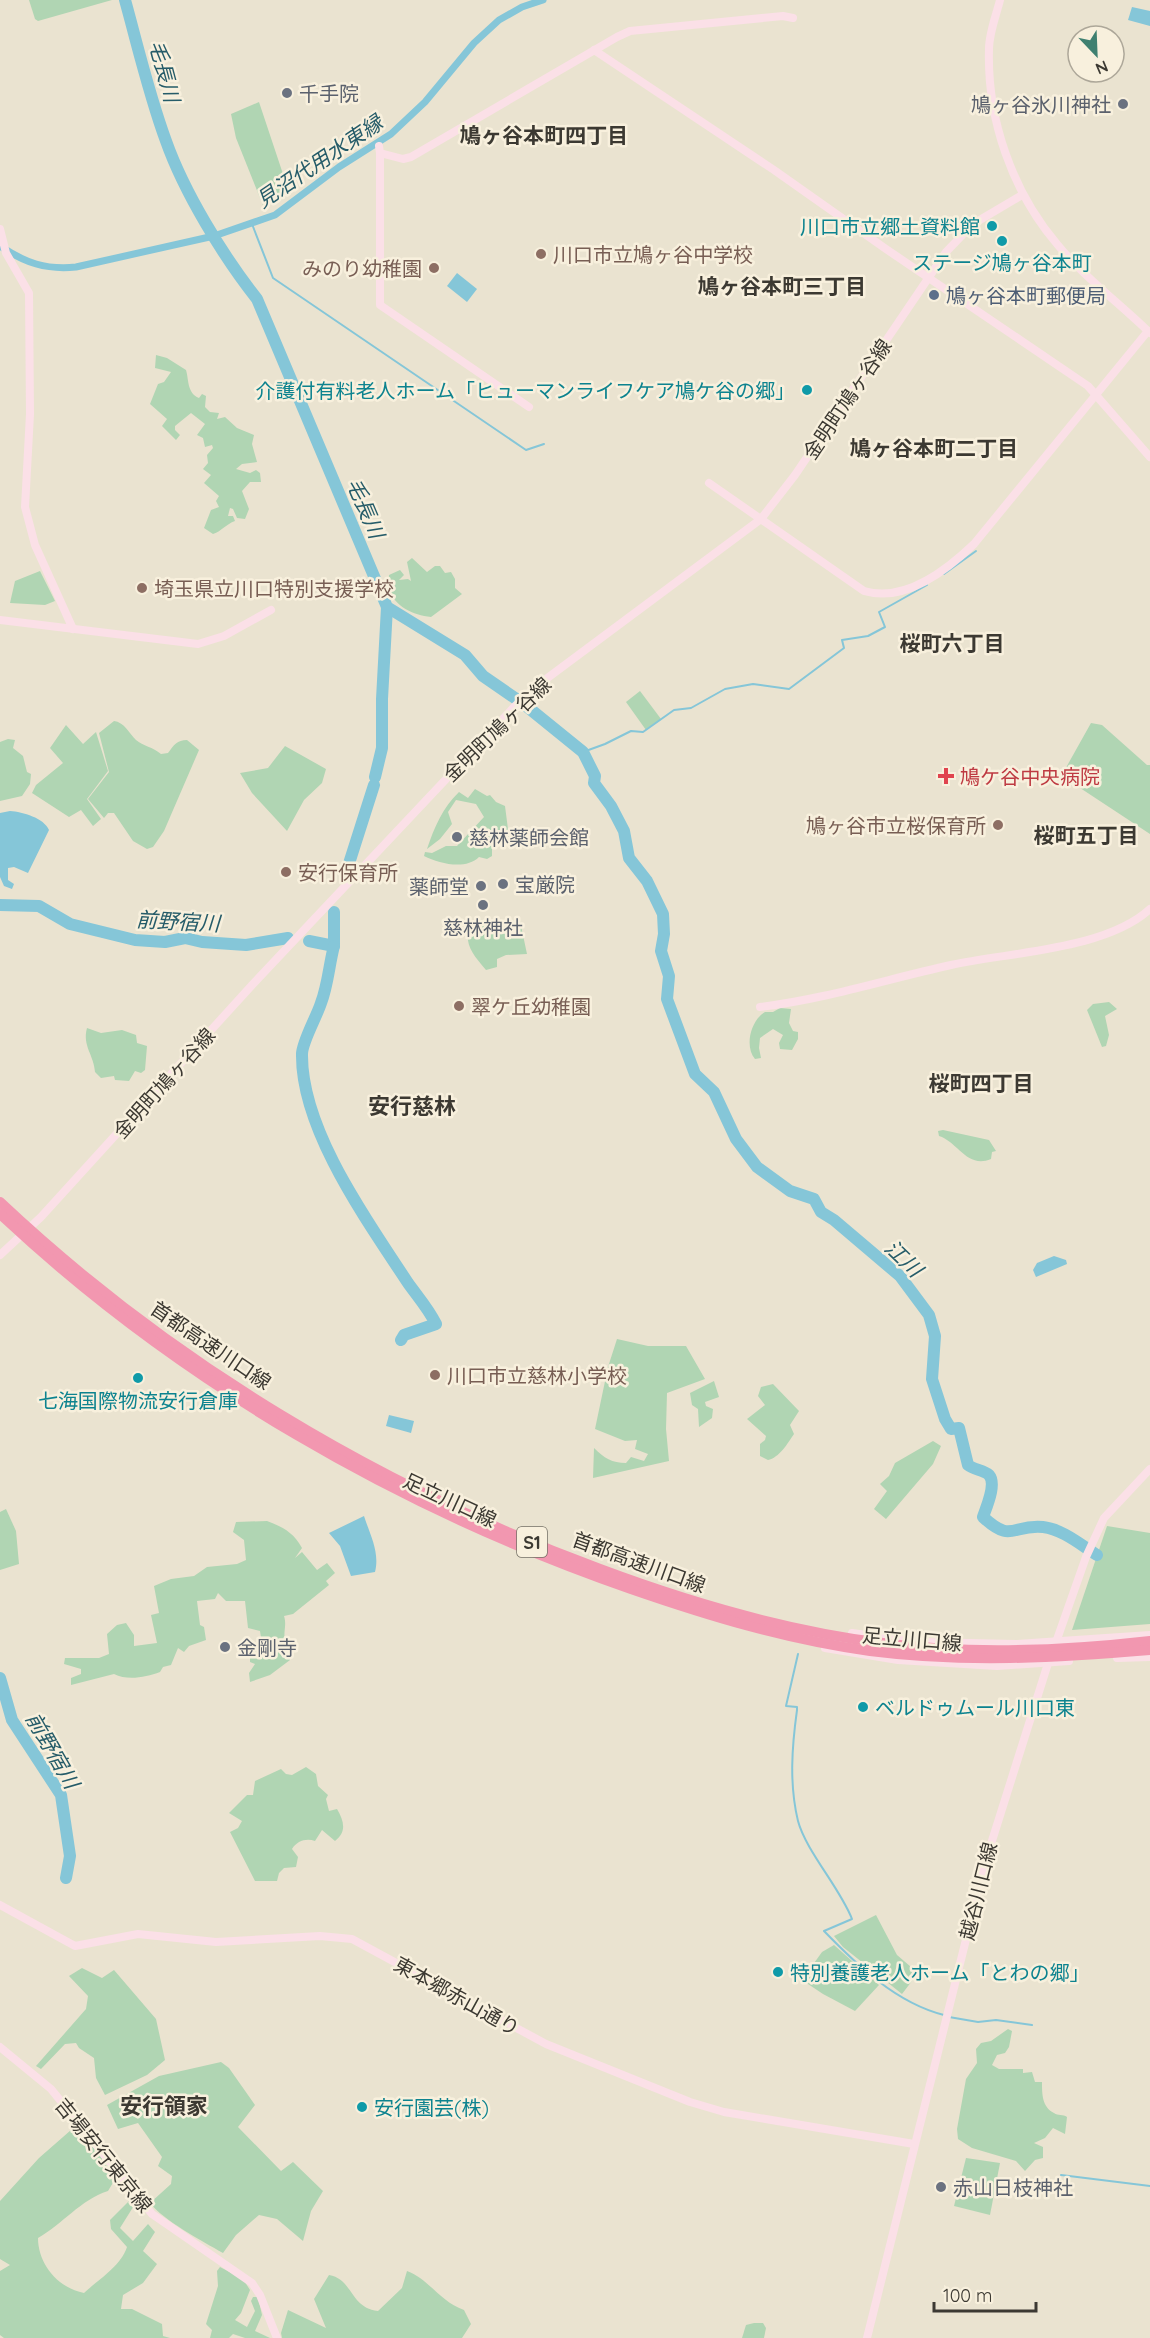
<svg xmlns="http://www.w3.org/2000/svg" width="1150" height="2338" font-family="Quicksand,'Noto Sans JP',sans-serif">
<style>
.green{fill:#b0d5b3}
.water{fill:#85c6d8}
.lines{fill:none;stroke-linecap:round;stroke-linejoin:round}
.stream{stroke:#85c6d8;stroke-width:2}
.canal{stroke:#85c6d8;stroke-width:7}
.river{stroke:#85c6d8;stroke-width:12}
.secondary{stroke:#fbe0e7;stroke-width:8}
.highway{stroke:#f297b0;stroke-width:10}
.worship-dot{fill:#6b7280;stroke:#f8f0dd;stroke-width:2}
.culture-dot{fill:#0f9aa8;stroke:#f8f0dd;stroke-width:2}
.education-dot{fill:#8d6e63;stroke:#f8f0dd;stroke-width:2}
.service-dot{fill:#5c6f8a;stroke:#f8f0dd;stroke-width:2}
.health-dot{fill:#e0444e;stroke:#f8f0dd;stroke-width:2}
.labels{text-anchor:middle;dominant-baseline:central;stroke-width:5;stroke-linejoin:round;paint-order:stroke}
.shield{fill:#f8f0dd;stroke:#747065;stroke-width:1.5}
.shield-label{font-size:18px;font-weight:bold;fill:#3c3932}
.worship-label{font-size:20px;fill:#5b616d;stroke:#f8f0dd;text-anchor:start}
.culture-label{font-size:20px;fill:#0d838f;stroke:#f8f0dd;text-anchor:start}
.education-label{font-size:20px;fill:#785e54;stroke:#f8f0dd;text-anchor:start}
.service-label{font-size:20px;fill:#4e5e75;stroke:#f8f0dd;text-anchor:start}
.street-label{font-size:20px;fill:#3c3932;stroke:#f8f0dd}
.health-label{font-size:20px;fill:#be3a42;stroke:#f8f0dd;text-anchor:start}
.water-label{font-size:21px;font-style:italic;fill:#265c69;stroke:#f8f0dd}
.neighbourhood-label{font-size:21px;font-weight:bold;fill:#3c3932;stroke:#f8f0dd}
.quarter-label{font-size:22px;font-weight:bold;fill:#3c3932;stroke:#f8f0dd}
</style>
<rect width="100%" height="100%" fill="#eae3d0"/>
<g class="green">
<polygon points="29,0 112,0 38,21 35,19"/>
<polygon points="259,102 289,192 264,208 236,138 231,114"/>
<path d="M156,355L167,358L186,370C189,380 187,393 199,398L202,394L206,396L205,407L210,412L219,413L217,419L225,417L237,428L254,435L252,444L257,462L242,464L236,469L250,473L256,470L260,473L261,482H250L242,491L249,509L245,519L237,518L233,509L230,508L228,516H233L235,521C226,524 222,531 213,534L204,528L211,510L219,507L216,501L219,496L204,483L211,475L203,469L208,463L207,455L213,448L212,445L205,447L203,438L197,435L205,424L191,413L175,426V430L180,435L176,440L162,426L167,419L150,404L158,384L164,382L171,372L155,368Z"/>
<path d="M412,558L427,572L435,566H440L445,573L451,572L455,579V588L462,594L431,617C413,615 395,607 389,589C387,584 389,580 389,575L400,570L404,575L399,580L408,579L411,581L407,562Z"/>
<polygon points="40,571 55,601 45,605 10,603 15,581"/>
<polygon points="640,691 661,719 646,730 626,702"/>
<path d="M114,721C124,722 129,733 136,740C143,746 153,747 161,754L168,753C174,745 177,740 187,740L199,750L164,831L153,847L147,849L133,841L114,813H108L104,818L88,799L109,772L99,733Z"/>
<polygon points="1091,723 1102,725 1147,765 1150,765 1150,834 1068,780 1063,773"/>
<polygon points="66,725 83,744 96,732 108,771 87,799 101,819 93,826 81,810 69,817 32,793 36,785 63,763 50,748"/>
<polygon points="8,739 15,740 13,748 23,756 27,772 31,774 30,784 22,796 0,801 0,742"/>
<polygon points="285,746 326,769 322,783 304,800 287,831 252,793 240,773 268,768"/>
<path d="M475,789L487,796L490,795L496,802L505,806L509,837L496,839L492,847V856L487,859L479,857C466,870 440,864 424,856L425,852L432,853L446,846H457L484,817L476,804L456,800L448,812L452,824L440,839L427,849C434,828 443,807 459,792L468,798Z"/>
<path d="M520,921L527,954L506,955L497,959V967L486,970C472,953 464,945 469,922Z"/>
<polygon points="1109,1002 1117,1009 1105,1016 1109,1035 1106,1046 1102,1047 1087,1010 1093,1004"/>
<path d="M780,1008L791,1009L789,1023L793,1031L798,1032V1039L792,1050L780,1049L779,1043L783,1035L773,1029L760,1038L759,1048L761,1058L755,1059C744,1046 751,1020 765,1012H773Z"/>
<path d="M87,1028L101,1033L122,1030L136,1035L137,1043L147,1046L145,1070L141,1073L135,1071L129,1081L115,1080L114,1076L101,1078L95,1072C94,1055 82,1046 87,1028Z"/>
<path d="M943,1130L989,1140L996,1151L992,1152L991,1159C967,1169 958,1142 939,1136L938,1131Z"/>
<path d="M617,1339L648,1346H686L705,1379L667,1393L666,1429L669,1461L593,1478L594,1448C604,1458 612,1463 626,1463L631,1457L644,1461L648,1454L635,1449L637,1440L625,1441L595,1429L608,1367Z"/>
<polygon points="714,1381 719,1397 705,1402 706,1406 713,1409 712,1418 699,1427 698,1409 692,1405 690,1393"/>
<path d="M773,1384L799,1411L790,1425L794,1434C788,1443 779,1458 768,1460L760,1456V1444L765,1440L766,1436L747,1419L765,1405L758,1396L761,1387Z"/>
<polygon points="933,1441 941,1446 933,1464 886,1519 874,1509 887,1491 880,1484 889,1476 895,1463"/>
<polygon points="6,1509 16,1531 19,1564 0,1570 0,1512"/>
<path d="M267,1521C283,1527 293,1532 302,1548L295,1558L302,1552L317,1570L327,1563L335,1573L326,1581L329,1585L293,1614L284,1616C287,1625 283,1632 285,1641C286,1648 289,1652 290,1660L270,1675L250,1682L249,1673L255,1664L250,1662V1654L262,1644L260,1631L248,1628L245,1601H226L218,1593L215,1599L197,1601L200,1625L204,1627L206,1640L189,1646L184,1652L178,1648L171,1665L163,1667L160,1672C146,1677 128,1681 114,1674L71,1685V1678L81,1674V1669L64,1664L65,1658H99L109,1654L107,1634L117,1625L126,1623L134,1635V1646L157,1643L151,1615L159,1613L154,1586L171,1579L194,1576L207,1567L237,1564L246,1560L244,1540L233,1532L236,1522Z"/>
<polygon points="1107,1526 1150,1533 1150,1624 1072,1630"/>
<path d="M306,1767L316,1774L318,1786L328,1795L326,1799L329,1811L337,1809C344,1821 347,1832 335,1841L322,1830L315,1841C306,1838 297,1841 292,1849L298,1857L296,1867L284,1868L279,1873L277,1881H255L230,1832L238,1828L242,1821L229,1813L247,1795H253L255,1781L281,1769L286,1774L292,1775Z"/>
<polygon points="876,1915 897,1955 918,1973 902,1994 843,1947 834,1936"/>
<polygon points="834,1945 879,1985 855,2011 823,1994 802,1980 822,1952"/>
<polygon points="82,1968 102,1978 114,1970 156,2019 165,2060 147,2075 105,2095 96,2078 94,2058 79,2048 76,2043 65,2044 41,2069 36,2066 86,2009 88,1996 69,1976"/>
<path d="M1008,2029L1012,2031L1009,2047L1005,2053L997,2055L992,2065L999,2069H1023V2073L1032,2072L1035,2082H1042C1042,2094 1042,2107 1054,2113C1058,2116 1063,2114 1067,2117L1065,2134L1053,2128L1045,2138L1034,2143L1043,2147V2158L1035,2160L1025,2171L1016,2161L972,2148L958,2139L957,2129L966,2079L977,2063L976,2049L981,2043L991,2041Z"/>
<path d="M221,2062L229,2068L255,2105L238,2127L281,2171L293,2162L323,2191L311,2211L303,2241L277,2219L259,2215L236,2235L223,2253C202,2241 163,2220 150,2203L171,2184L172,2176L158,2166L162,2157L138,2123L118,2129L107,2105L159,2076Z"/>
<path d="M71,2130C91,2140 105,2160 114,2181L108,2191C80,2200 63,2224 38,2238C38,2264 58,2288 84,2293C98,2280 121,2266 127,2247L111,2229L110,2220L131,2199L135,2204L120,2228L133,2241L148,2224L155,2232L143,2251L157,2264L143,2283L123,2295L121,2309H132L162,2324L163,2336L170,2338H4L0,2335V2271L10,2265L0,2259V2201L39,2158Z"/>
<polygon points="966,2158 1000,2163 990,2215 954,2206"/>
<polygon points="220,2267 243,2279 250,2290 241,2313 235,2320 247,2327 255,2311 251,2301 253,2297 258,2297 262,2315 255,2331 270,2338 245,2338 233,2334 229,2338 210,2338 212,2330 206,2324 218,2286 217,2271"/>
<path d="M407,2271C429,2279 439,2301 464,2310L471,2324L462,2338H282L281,2333L288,2310L326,2328L314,2299L329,2275C353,2279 350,2308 378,2311L402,2288Z"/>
<polygon points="754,2323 763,2323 766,2328 764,2338 742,2338 746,2325"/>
</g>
<g class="water">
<polygon points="1132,7 1150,11 1150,26 1128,20"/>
<polygon points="457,273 477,289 467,302 447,286"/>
<path d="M10,811C23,812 44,818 49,830L28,873L14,867L8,868V880L14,884L12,889L4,886L0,877V813Z"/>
<polygon points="1054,1256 1066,1260 1067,1264 1036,1277 1033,1270 1037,1263"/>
<polygon points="389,1415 414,1421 411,1433 386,1426"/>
<path d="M364,1516C370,1535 380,1552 375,1572L351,1576L340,1546L329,1533Z"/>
</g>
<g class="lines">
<g class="stream">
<polyline points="252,224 273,278 526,450 544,444"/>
<polyline points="944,574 976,551"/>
<polyline points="583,752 605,744 631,731 643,732 674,710 691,708 725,689 753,684 789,689 844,648 842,640 868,636 885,627 879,612 927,585"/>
<path d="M798,1654L786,1706L797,1707V1710C792,1746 789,1784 798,1821C806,1851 840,1888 852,1919L824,1931C857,1965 896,2003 944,2015"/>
<polyline points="949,2017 978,2022 996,2020 1032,2025"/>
<polyline points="1061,2175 1150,2186"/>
</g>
<path class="canal" d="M0,246C25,263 46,270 76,267L214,236L275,215L339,167L391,134L425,102L474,43L499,20L522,7L543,0"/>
<g class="river">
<path d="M125,0C138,47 149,95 166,141C184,192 223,256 257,299L387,607L465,655L483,676L525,705L583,752L595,776L594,783L611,806L624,831L629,858L647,881L663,914L664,934L661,951L669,976L667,999L695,1074L714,1092L736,1139L757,1167L790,1191L814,1199L821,1212L834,1220L900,1276L929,1315L935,1336L932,1379L945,1419L951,1429L959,1428L968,1465C974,1470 984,1470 989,1475C997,1484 986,1508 983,1517C1012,1544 1012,1524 1043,1527C1062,1529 1081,1545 1097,1555"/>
<polyline points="375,777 382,748 382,699 387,607"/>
<polyline points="345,876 374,785"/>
<polyline points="0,905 39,906 70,924 135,940 165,942 185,938 202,942 246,945 288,938"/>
<polyline points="309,941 334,946 334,912"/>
<path d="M334,946C329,965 328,985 321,1003C317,1016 302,1042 302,1054C301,1130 368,1222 408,1283C418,1297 428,1308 436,1324L404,1335L401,1340"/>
<polyline points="0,1678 12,1720 61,1795 70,1856 66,1878"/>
</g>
<g class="secondary">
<path d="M1000,0C996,16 989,33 989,49C987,119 1012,191 1057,244C1084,277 1119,303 1150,333"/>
<polyline points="594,50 774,170 886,249 1088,386 1150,457"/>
<polyline points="379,146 380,153 403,159 411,157 617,37 630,31 783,16 793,18"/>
<polyline points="380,153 380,305 529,407"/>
<polyline points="0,229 6,253 29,293 30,414 25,507 35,545 73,629"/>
<path d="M709,483L864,591C904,603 947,570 974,544L1148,331"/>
<polyline points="0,620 198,644 224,636 271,610"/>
<path d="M760,1007C826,999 887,979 951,965C1009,952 1106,950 1150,909"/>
<polyline points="0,1255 41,1217 253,984 514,707 538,685 761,519 795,475 946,252 973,224 1022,195"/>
<polyline points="852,1633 910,1641"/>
<polyline points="923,1642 1017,1644 1150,1635"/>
<polyline points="1055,1645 1086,1557 1104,1518 1150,1469"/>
<polyline points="825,1648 898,1660 997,1666 1069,1661"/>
<polyline points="1117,1658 1150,1657"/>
<polyline points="0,1905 75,1946 138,1934 216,1942 320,1936 352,1939 546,2044 690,2102 724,2112 914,2144"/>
<polyline points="0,2047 51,2089 152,2214 252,2283 260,2295 277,2338"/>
<polyline points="867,2338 985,1863 1050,1657"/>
</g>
<g class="highway">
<path d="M0,1202C171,1363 379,1487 600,1569C691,1603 786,1631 883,1643C971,1655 1062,1651 1150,1641"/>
<path d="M0,1214C179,1382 400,1509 631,1589C709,1616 788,1640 870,1651C963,1663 1057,1658 1150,1650"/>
</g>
</g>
<g class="worship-dot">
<circle cx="287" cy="93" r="6"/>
<circle cx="1123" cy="104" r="6"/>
<circle cx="457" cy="837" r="6"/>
<circle cx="503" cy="884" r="6"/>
<circle cx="481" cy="886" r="6"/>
<circle cx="483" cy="905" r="6"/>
<circle cx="225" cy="1647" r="6"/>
<circle cx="941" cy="2187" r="6"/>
</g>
<g class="culture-dot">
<circle cx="992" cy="226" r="6"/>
<circle cx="1002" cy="241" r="6"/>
<circle cx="807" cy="390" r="6"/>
<circle cx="138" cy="1378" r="6"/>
<circle cx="863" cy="1707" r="6"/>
<circle cx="778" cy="1972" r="6"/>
<circle cx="362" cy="2107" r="6"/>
</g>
<g class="education-dot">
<circle cx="541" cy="254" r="6"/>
<circle cx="434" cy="268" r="6"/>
<circle cx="142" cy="588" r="6"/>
<circle cx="998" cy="825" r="6"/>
<circle cx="286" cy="872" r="6"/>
<circle cx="459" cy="1006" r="6"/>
<circle cx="435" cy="1375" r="6"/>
</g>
<circle class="service-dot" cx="934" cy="295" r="6"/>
<path class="health-dot" d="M943 767h6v6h6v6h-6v6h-6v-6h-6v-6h6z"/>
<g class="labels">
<rect class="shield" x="517" y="1527" width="30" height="30" rx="4.5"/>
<g class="shield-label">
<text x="532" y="1542">S1</text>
</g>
<g class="worship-label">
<text x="299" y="93">千手院</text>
<text x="1111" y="104" text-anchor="end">鳩ヶ谷氷川神社</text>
<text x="469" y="837">慈林薬師会館</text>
<text x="515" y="884">宝厳院</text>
<text x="469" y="886" text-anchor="end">薬師堂</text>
<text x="483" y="927" text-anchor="middle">慈林神社</text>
<text x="237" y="1647">金剛寺</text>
<text x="953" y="2187">赤山日枝神社</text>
</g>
<g class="culture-label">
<text x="980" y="226" text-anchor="end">川口市立郷土資料館</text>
<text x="1002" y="262" text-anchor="middle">ステージ鳩ヶ谷本町</text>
<text x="795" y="390" text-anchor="end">介護付有料老人ホーム「ヒューマンライフケア鳩ケ谷の郷」</text>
<text x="138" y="1400" text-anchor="middle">七海国際物流安行倉庫</text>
<text x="875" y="1707">ベルドゥムール川口東</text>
<text x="790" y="1972">特別養護老人ホーム「とわの郷」</text>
<text x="374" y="2107">安行園芸(株)</text>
</g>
<g class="education-label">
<text x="553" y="254">川口市立鳩ヶ谷中学校</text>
<text x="422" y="268" text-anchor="end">みのり幼稚園</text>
<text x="154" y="588">埼玉県立川口特別支援学校</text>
<text x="986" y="825" text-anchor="end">鳩ヶ谷市立桜保育所</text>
<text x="298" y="872">安行保育所</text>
<text x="471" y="1006">翠ケ丘幼稚園</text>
<text x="447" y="1375">川口市立慈林小学校</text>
</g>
<g class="service-label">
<text x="946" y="295">鳩ヶ谷本町郵便局</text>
</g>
<g class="street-label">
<text transform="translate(847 399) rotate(-56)">金明町鳩ヶ谷線</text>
<text transform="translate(497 729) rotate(-44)">金明町鳩ヶ谷線</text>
<text transform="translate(164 1083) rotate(-48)">金明町鳩ヶ谷線</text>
<text transform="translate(211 1345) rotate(34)">首都高速川口線</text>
<text transform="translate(450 1500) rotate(25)">足立川口線</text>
<text transform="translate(639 1562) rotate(20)">首都高速川口線</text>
<text transform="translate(912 1639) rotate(5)">足立川口線</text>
<text transform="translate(978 1891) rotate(-76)">越谷川口線</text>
<text transform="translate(457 1996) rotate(29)">東本郷赤山通り</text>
<text transform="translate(104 2155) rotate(51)">吉場安行東京線</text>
</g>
<g class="health-label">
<text x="960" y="776">鳩ケ谷中央病院</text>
</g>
<g class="water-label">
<text transform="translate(165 71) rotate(75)">毛長川</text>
<text transform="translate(319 161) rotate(-34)">見沼代用水東縁</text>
<text transform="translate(366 508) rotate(67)">毛長川</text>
<text transform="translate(178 921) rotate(3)">前野宿川</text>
<text transform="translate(904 1258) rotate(44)">江川</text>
<text transform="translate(53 1750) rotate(60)">前野宿川</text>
</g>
<g class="neighbourhood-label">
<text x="544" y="135">鳩ヶ谷本町四丁目</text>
<text x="782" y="286">鳩ヶ谷本町三丁目</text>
<text x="934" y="448">鳩ヶ谷本町二丁目</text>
<text x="952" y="643">桜町六丁目</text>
<text x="1086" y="835">桜町五丁目</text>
<text x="981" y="1083">桜町四丁目</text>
</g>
<g class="quarter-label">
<text x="412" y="1106">安行慈林</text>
<text x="164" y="2106">安行領家</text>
</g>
</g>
<g transform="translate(1096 54) rotate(157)"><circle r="28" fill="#f8f0dd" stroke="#ada799" stroke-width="1.5"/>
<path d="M0-4.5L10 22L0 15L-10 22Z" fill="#3f8070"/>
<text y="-9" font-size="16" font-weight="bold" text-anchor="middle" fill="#3c3932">N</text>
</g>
<path d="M934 2302v9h102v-9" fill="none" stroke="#3c3932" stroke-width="3"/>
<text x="943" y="2302" font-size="18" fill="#3c3932" stroke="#f8f0dd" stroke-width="4.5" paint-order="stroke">100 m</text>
</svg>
